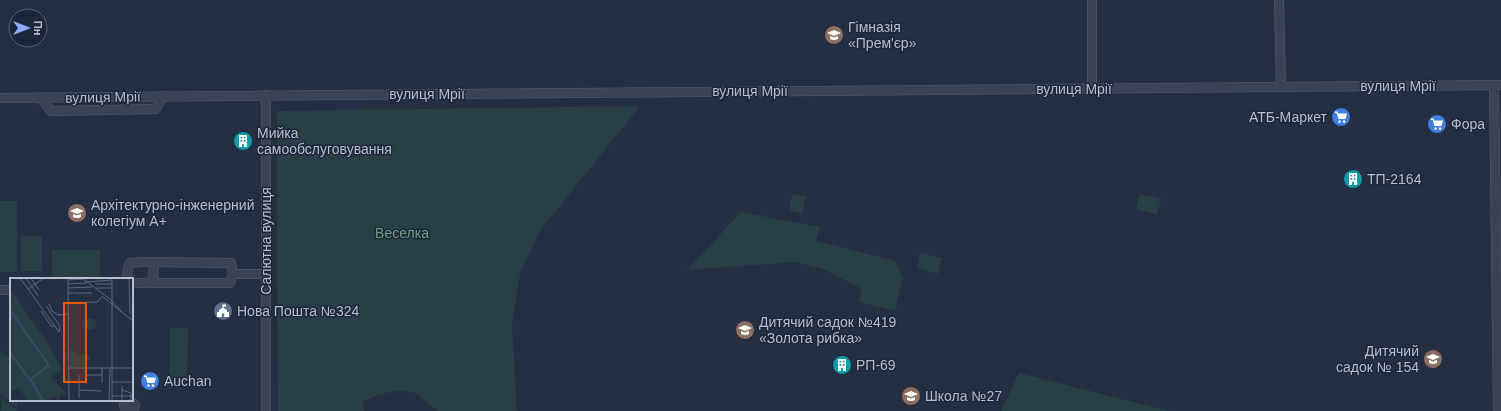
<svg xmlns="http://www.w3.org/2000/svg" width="1501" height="411" font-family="Helvetica,sans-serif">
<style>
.green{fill:#273f45}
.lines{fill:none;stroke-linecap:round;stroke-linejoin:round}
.minor-casing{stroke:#555d6e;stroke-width:10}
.minor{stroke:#3a4254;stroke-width:9}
.labels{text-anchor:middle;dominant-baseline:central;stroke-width:3;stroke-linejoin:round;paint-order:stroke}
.poi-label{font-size:14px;fill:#b7bdcd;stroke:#1e2739;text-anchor:start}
.street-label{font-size:14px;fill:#b7bdcd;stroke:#1e2739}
.park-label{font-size:14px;fill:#6da07d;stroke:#1e2739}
.inset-river{fill:none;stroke:#38496c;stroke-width:2}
.inset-road{fill:none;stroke:#5f687b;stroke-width:1}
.view{fill:#e8590c;fill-opacity:0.15;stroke:#e8590c;stroke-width:2}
.inset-edge{fill:none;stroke:#b7bdcd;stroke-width:2}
</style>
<rect width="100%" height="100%" fill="#252f44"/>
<g class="green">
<polygon points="640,106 540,231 520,272 512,325 517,411 438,411 415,393 399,390 377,395 363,402 364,411 278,411 277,111"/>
<polygon points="792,194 806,197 802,214 789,211"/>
<polygon points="1140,194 1161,199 1157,215 1136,209"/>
<rect x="0" y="201" width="17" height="71"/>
<polygon points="741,212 820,227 816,241 895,261 903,278 895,311 859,302 862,289 823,269 795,262 687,270"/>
<rect x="21" y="236" width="21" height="35"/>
<rect x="52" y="250" width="48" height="29"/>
<polygon points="920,253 942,258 938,274 917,268"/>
<polygon points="170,328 188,328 187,385 169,385"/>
<polygon points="0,351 11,359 11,400 17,400 17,408 0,393"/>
<polygon points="1019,373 1169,411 1001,411"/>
<polygon points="1,397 18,411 1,411"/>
</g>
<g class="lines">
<g class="minor-casing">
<g id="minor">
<polyline points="1279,0 1281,87"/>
<polyline points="1494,85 1498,411"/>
<polyline points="1092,89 1092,0"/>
<polyline points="0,98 1501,85"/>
<polyline points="41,98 51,111 156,109 163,96"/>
<polyline points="148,262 231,263 233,274 230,283 148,283"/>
<polyline points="233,274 266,274"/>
<polyline points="127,279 128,268 130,263 143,262"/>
<polyline points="132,283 143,283"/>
<polyline points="153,283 154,262"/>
<polyline points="0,290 11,290"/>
<polyline points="126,411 124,405 130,401 135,405 134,411"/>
<polyline points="266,411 266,95"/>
</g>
</g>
<use href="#minor" class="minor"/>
</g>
<defs>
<g id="school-disc" transform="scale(1)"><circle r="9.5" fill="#8d6e63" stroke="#1e2739"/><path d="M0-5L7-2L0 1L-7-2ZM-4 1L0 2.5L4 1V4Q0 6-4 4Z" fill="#fff"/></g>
<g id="supermarket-disc" transform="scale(1)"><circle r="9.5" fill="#3f7fe0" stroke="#1e2739"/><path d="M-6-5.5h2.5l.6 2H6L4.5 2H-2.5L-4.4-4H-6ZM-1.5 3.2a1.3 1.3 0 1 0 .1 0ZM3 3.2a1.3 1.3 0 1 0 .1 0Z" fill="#fff"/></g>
<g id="building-disc" transform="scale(1)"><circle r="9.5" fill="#0f9aa8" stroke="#1e2739"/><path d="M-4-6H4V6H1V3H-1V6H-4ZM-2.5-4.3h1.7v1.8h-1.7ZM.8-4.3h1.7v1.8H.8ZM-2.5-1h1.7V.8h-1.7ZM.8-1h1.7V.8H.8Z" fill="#fff"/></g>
<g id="civic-disc" transform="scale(1)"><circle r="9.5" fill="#5c6f8a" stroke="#1e2739"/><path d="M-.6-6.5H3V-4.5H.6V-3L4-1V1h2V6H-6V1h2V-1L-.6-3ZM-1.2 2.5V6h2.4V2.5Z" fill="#fff"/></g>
</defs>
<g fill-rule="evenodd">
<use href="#school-disc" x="834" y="35"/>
<use href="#supermarket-disc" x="1341" y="117"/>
<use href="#supermarket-disc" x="1437" y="124"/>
<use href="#building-disc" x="243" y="141"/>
<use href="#building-disc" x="1353" y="179"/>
<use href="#school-disc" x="77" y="213"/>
<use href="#civic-disc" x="223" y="311"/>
<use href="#school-disc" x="745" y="330"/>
<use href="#school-disc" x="1433" y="359"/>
<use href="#building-disc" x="842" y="365"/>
<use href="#supermarket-disc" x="150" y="381"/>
<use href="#school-disc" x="911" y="396"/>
</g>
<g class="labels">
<g class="poi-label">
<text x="848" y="27">Гімназія<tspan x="848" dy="16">«Прем'єр»</tspan></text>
<text x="1327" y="117" text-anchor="end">АТБ-Маркет</text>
<text x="1451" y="124">Фора</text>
<text x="257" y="133">Мийка<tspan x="257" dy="16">самообслуговування</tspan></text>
<text x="1367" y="179">ТП-2164</text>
<text x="91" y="205">Архітектурно-інженерний<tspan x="91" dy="16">колегіум А+</tspan></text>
<text x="237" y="311">Нова Пошта №324</text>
<text x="759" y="322">Дитячий садок №419<tspan x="759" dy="16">«Золота рибка»</tspan></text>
<text x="1419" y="351" text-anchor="end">Дитячий<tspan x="1419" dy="16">садок № 154</tspan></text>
<text x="856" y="365">РП-69</text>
<text x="164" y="381">Auchan</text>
<text x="925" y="396">Школа №27</text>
</g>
<g class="street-label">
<text x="1398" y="86">вулиця Мрії</text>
<text x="1074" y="89">вулиця Мрії</text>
<text x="750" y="91">вулиця Мрії</text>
<text x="427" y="94">вулиця Мрії</text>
<text transform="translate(103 97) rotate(-1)">вулиця Мрії</text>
<text transform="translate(266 241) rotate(-90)">Салютна вулиця</text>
</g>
<g class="park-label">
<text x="402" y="233">Веселка</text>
</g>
</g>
<g transform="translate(10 278)">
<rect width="123" height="123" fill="#252f44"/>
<path d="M0,11L39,67L52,92L41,99L57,116L49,118L50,122H47L46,117L36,123H18L9,110L0,114ZM74 46a6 6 0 1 1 12 0a6 6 0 1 1-12 0ZM60,70L68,77H80V82H75L77,89H60Z" fill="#273f45"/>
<path class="inset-river" d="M0,32L40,89M0,75L20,102L39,87M21,102L33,123"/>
<path class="inset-road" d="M10,0L49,54L50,48L36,28M16,0L28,18M21,0L29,12M58,0L59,123M72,0L100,21L113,35M102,0V123M119,0L120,36M58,2L73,1M76,4L102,2M58,6L77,5M85,6H102M58,10L82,9M87,10H102M18,11L34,0M58,15H82M93,19L123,43M59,25L87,24L93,18M39,26L42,33L48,37L59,36M31,33L42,49L44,48M59,90H123M76,97H92M102,104H123M92,105V90M112,108V123M69,112L91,113M112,112L121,115V121L118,123M102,118H123M69,120V97M99,123L100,91"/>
<path class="view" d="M54,25H76V104H54Z"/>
<rect width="123" height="123" class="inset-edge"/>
</g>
<g transform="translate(28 28) rotate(90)"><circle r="19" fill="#1e2739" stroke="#5b6374"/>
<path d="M0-3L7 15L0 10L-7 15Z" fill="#8bacff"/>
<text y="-6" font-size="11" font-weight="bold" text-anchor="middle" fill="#b7bdcd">Пн</text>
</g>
</svg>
